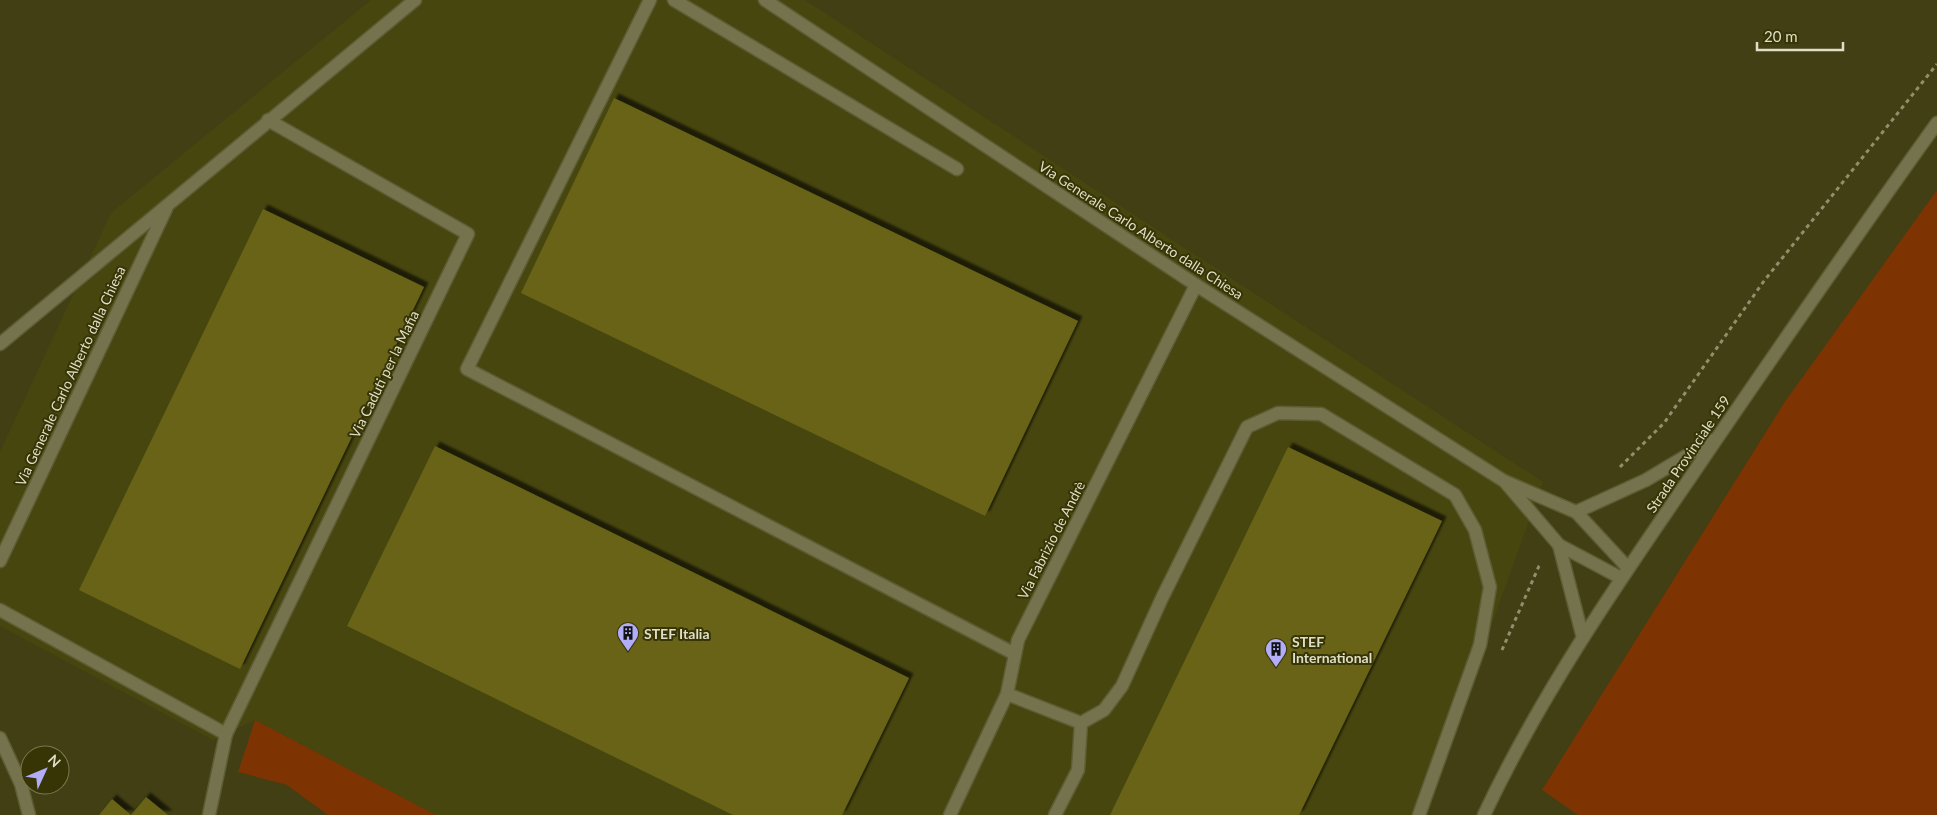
<svg xmlns="http://www.w3.org/2000/svg" width="1937" height="815" font-family="Lato,sans-serif">
<style>
.built{fill:#48460f}
.green{fill:#7d3302}
.building{fill:#676315;filter:url(#shadow)}
.lines{fill:none;stroke-linecap:round;stroke-linejoin:round}
.minor-casing{stroke:#5d5c33;stroke-width:15}
.path{stroke:#91906e;stroke-width:3;stroke-dasharray:4 4;stroke-linecap:butt}
.minor{stroke:#74734e;stroke-width:12}
.labels{text-anchor:middle;dominant-baseline:central;stroke-width:4;stroke-linejoin:round;paint-order:stroke}
.street-label{font-size:14px;fill:#dfdfc7;stroke:#373406}
.poi-label{font-size:14px;font-weight:bold;fill:#dfdfc7;stroke:#373406;text-anchor:start}
</style>
<defs>
<filter id="shadow"><feDropShadow dx="4.5" dy="-4.5" stdDeviation="1" flood-color="#0009"/></filter>
</defs>
<rect width="100%" height="100%" fill="#413f13"/>
<polygon class="built" points="371,0 805,0 1543,482 1423,815 436,815 255,720 213,740 0,626 0,452 111,213"/>
<g class="green">
<polygon points="1937,190 1937,815 1578,815 1542,790 1784,403"/>
<polygon points="255,720 436,815 328,815 287,785 238,772"/>
</g>
<g class="building">
<polygon points="614,98 1078,321 985,516 521,293"/>
<polygon points="263,209 424,287 240,669 79,590"/>
<polygon points="435,446 909,678 842,815 733,815 347,626"/>
<polygon points="1288,447 1442,521 1299,815 1110,815"/>
<polygon points="146,797 168,815 99,815 112,799 131,815"/>
</g>
<g class="lines">
<g class="minor-casing">
<g id="minor">
<polyline points="650,0 467,369 1015,654"/>
<polyline points="674,0 957,169"/>
<polyline points="765,0 1196,285 1504,481 1576,512 1628,568"/>
<polyline points="0,344 415,0"/>
<polyline points="1506,483 1559,545 1621,578"/>
<polyline points="1576,512 1646,480 1713,440"/>
<polyline points="1559,545 1583,638"/>
<polyline points="0,561 166,209"/>
<polyline points="0,610 226,734"/>
<polyline points="1007,694 1081,723 1104,710 1122,686 1162,598 1247,427 1278,413 1321,414 1455,495 1475,530 1490,587 1480,645 1419,815"/>
<polyline points="0,738 21,784 29,815"/>
<polyline points="209,815 226,734 468,234 268,120"/>
<polyline points="950,815 1007,694 1018,640 1196,285"/>
<polyline points="1055,815 1078,770 1081,723"/>
<path d="M1484,815C1540,696 1615,587 1690,478C1771,359 1853,240 1937,123"/>
</g>
</g>
<g class="path">
<polyline points="1620,467 1664,423 1764,281 1937,64"/>
<polyline points="1502,650 1539,566 1542,563"/>
</g>
<use href="#minor" class="minor"/>
</g>
<defs>
<g id="building-pin" transform="scale(1.125)"><path d="M0 17L-7.5 6A9.5 9.5 0 1 1 7.5 6Z" fill="#b2adf9" stroke="#373406"/><path d="M-4-6H4V6H1V3H-1V6H-4ZM-2.5-4.3h1.7v1.8h-1.7ZM.8-4.3h1.7v1.8H.8ZM-2.5-1h1.7V.8h-1.7ZM.8-1h1.7V.8H.8Z" fill="#111"/></g>
</defs>
<g fill-rule="evenodd">
<use href="#building-pin" x="628" y="633"/>
<use href="#building-pin" x="1276" y="649"/>
</g>
<g class="labels">
<g class="street-label">
<text transform="translate(1141 230) rotate(33)">Via Generale Carlo Alberto dalla Chiesa</text>
<text transform="translate(384 374) rotate(-64)">Via Caduti per la Mafia</text>
<text transform="translate(70 376) rotate(-65)">Via Generale Carlo Alberto dalla Chiesa</text>
<text transform="translate(1688 454) rotate(-56)">Strada Provinciale 159</text>
<text transform="translate(1051 540) rotate(-63)">Via Fabrizio de Andrè</text>
</g>
<g class="poi-label">
<text x="644" y="633">STEF Italia</text>
<text x="1292" y="641">STEF<tspan x="1292" dy="16">International</tspan></text>
</g>
</g>
<g transform="translate(45 770) rotate(46)"><circle r="24" fill="#373406" stroke="#7a7853"/>
<path d="M0-4L9 19L0 12L-9 19Z" fill="#b2adf9"/>
<text y="-8" font-size="14" font-weight="bold" text-anchor="middle" fill="#dfdfc7">N</text>
</g>
<path d="M1757 42v8h86v-8" fill="none" stroke="#dfdfc7" stroke-width="2.5"/>
<text x="1764" y="42" font-size="15" fill="#dfdfc7" stroke="#373406" stroke-width="4" paint-order="stroke">20 m</text>
</svg>
